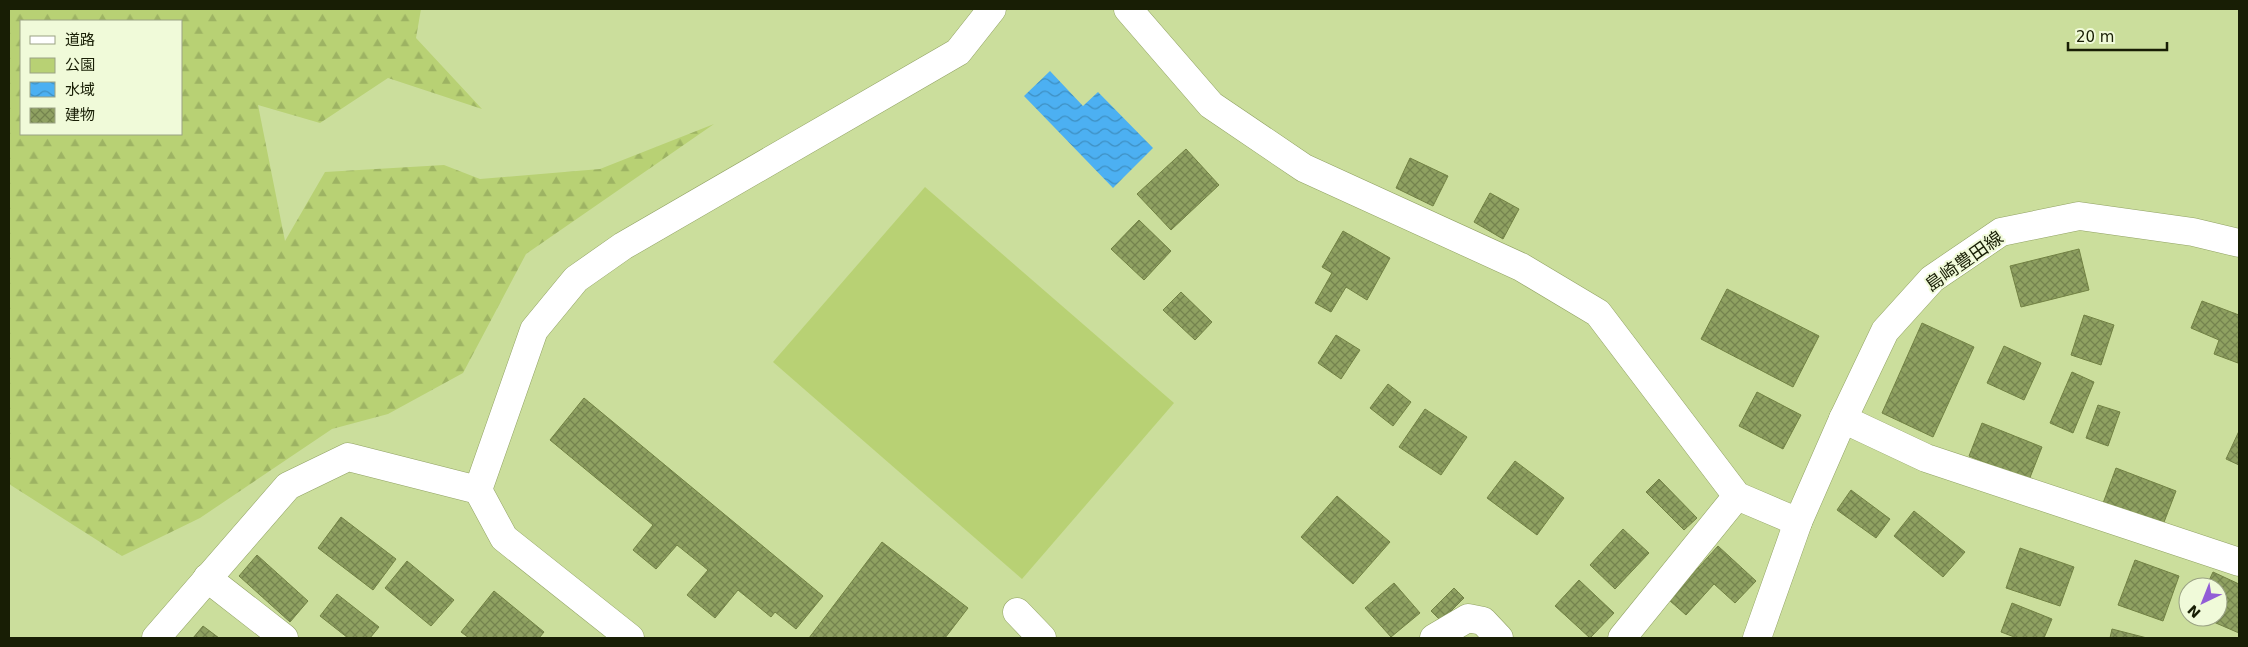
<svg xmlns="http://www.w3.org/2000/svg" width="2248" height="647" font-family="'DejaVu Sans','Noto Sans JP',sans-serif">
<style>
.forest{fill:url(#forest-firs);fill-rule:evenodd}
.green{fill:#b8d174}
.water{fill:url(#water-waves)}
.building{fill:url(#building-cross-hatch);stroke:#728244}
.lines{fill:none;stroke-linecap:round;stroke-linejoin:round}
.street-casing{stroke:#91a263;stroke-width:29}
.secondary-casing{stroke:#91a263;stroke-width:29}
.street{stroke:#fff;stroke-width:28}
.secondary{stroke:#fff;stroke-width:28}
.labels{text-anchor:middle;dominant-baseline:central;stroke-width:4;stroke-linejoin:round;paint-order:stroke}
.street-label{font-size:18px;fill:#181e05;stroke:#f0fad9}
</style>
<defs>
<pattern id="forest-firs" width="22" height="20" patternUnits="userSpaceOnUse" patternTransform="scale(1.25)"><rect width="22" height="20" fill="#b8d174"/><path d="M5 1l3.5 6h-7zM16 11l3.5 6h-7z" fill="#9db363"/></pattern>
<pattern id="water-waves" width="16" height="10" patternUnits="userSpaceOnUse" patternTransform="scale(1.25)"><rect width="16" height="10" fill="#4cb0f2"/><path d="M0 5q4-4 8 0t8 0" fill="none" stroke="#3e8fc2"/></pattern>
<pattern id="building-cross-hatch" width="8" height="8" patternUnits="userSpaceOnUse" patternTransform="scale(1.25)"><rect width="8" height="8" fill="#8fa161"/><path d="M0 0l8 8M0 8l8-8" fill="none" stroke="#74834e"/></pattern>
</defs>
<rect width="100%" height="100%" fill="#cbde9c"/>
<path class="forest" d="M9,9H421L416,38L482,109L388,78L320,123L258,105L285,241L325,172L444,165L480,179L600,169L714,124L526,254L463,373L388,414L332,429L200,518L122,556L9,484ZM21,21H181V134H21Z"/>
<polygon class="green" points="925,187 1174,403 1022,579 773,362"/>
<polygon class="water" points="1050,71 1083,106 1098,92 1153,148 1113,188 1024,96"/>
<g class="building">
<polygon points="1186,149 1219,185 1171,230 1137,194"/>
<polygon points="1410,158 1448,176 1433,206 1396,188"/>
<polygon points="1490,193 1519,209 1503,239 1474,222"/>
<polygon points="1139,220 1171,251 1144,280 1111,249"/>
<polygon points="1343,231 1390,258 1367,300 1346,287 1331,312 1315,303 1332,273 1322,267"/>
<polygon points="2079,249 2089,290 2021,307 2010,266"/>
<polygon points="1727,289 1819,336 1793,387 1701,339"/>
<polygon points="1181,292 1212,322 1195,340 1163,310"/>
<polygon points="2202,301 2239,315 2238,363 2214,354 2219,340 2191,328"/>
<polygon points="2084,315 2114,325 2101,365 2071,355"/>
<polygon points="1922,323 1974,347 1933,437 1882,413"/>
<polygon points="1336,335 1360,350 1341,379 1318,363"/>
<polygon points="2004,346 2041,363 2024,400 1987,383"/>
<polygon points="2072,372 2094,382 2073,433 2050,423"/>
<polygon points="1388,384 1411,402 1393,426 1370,408"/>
<polygon points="1757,392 1801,415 1783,449 1739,426"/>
<polygon points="584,398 823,596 796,629 775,612 771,617 738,590 715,618 687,595 708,570 677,545 656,569 633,550 653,525 550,440"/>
<polygon points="2098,405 2120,412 2108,446 2086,438"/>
<polygon points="1425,409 1467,437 1441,475 1399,447"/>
<polygon points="1982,423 2042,447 2029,480 1969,456"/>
<polygon points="2239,431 2239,465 2226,459"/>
<polygon points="1515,461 1564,498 1537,535 1487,498"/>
<polygon points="2116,468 2176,491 2161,530 2102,506"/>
<polygon points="1659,479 1697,518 1684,530 1646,492"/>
<polygon points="1851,490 1890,519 1876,538 1837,510"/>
<polygon points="1337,496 1390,542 1353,584 1301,537"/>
<polygon points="1914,511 1965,552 1943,577 1894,536"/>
<polygon points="341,517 396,559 373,590 318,548"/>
<polygon points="1623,529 1649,553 1615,589 1590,565"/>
<polygon points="882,542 968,608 945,638 809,638"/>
<polygon points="1718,546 1756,581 1735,603 1714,584 1686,615 1669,600"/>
<polygon points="2020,548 2074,567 2060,606 2006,588"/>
<polygon points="257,555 308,601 290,622 239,576"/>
<polygon points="2135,560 2179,576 2163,621 2118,605"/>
<polygon points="407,561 454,600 431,626 385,588"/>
<polygon points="2213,572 2239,584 2239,633 2202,617 2218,617 2218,587 2206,587"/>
<polygon points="1579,580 1614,613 1590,638 1555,606"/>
<polygon points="1394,583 1420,613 1391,637 1365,608"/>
<polygon points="1454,588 1464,598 1441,621 1431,611"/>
<polygon points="494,591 544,632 539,638 469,638 461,632"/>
<polygon points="337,594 379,627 370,638 348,638 320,616"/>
<polygon points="2012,603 2052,619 2044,638 2017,638 2001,632"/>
<polygon points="203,626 219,638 193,638"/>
<polygon points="2112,629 2147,638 2110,638"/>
</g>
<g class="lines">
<g class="street-casing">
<g id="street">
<polyline points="1128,9 1211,105 1304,168 1521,267 1598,313 1737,496 1798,522"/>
<polyline points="1843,419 1926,458 2239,562"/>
<polyline points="478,490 534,330 576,279 623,246 958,52 992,9"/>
<polyline points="207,578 284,638"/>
<polyline points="1017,612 1042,638"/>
<polyline points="156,638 288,486 348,457 478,490 504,538 630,638"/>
<polyline points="1434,638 1468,618 1483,621 1499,638"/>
<polyline points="1622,638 1737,496"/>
</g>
</g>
<g class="secondary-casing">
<polyline id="secondary" points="1757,638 1798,522 1843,419 1885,331 1932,279 2001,232 2079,216 2193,232 2239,243"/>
</g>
<use href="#street" class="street"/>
<use href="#secondary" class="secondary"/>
</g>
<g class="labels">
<g class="street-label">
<text transform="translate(1964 261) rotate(-35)">島崎豊田線</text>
</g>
</g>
<rect width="2248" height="647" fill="none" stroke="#181e05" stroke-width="20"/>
<rect x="20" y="20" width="162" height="115" fill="#f0fad9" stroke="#9aa284"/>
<rect x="30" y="36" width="25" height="8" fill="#ffffff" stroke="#9aa284"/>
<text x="65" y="45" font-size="15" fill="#181e05">道路</text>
<rect x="30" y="58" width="25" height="15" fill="#b8d174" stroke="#9aa284"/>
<text x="65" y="70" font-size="15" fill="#181e05">公園</text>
<rect x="30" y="82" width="25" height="15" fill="url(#water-waves)" stroke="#9aa284"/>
<text x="65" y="95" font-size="15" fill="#181e05">水域</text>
<rect x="30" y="108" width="25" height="15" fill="url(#building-cross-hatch)" stroke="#9aa284"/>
<text x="65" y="120" font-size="15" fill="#181e05">建物</text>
<g transform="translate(2203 602) rotate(223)"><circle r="24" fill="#f0fad9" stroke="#9aa284"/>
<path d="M0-4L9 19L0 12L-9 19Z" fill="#925dd6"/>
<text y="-8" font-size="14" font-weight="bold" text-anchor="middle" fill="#181e05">N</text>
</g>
<path d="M2068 42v8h99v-8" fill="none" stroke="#181e05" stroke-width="2.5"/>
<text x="2076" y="42" font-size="15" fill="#181e05" stroke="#f0fad9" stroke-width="4" paint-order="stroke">20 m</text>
</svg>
